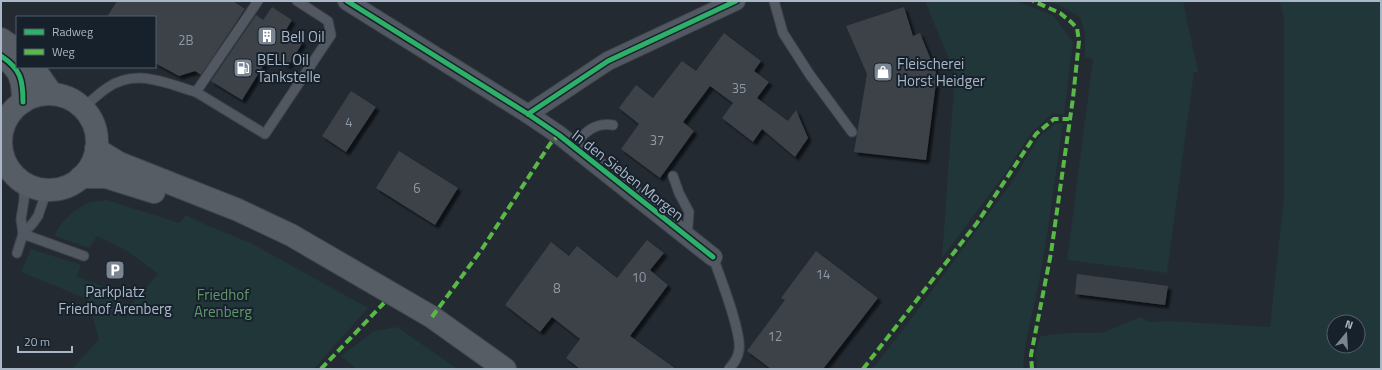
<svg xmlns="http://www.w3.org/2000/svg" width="1382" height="370" font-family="'Titillium Web',sans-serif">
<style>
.green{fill:#203638;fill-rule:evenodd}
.building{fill:#3c424a;filter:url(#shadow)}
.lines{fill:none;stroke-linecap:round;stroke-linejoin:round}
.lane-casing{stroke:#3f444a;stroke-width:11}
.street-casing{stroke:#3f444a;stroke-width:20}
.secondary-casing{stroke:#3f444a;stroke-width:24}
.lane{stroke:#525861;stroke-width:9}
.street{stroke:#525861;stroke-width:18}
.secondary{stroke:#565d65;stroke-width:22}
.quiet{stroke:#58b947;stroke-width:4;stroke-dasharray:8 4;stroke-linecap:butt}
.cycleway-casing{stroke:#17212c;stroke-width:8}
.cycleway{stroke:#2db169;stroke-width:5}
.labels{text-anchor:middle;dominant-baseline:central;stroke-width:4;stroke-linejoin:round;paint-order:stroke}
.number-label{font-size:13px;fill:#8e9aa7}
.poi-label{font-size:15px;fill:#aab7c6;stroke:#17212c;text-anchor:start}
.street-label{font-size:15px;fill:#aab7c6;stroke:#17212c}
.park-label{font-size:15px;fill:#609769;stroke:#17212c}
</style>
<defs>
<filter id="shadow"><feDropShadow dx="3.5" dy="3.5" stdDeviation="1" flood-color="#0009"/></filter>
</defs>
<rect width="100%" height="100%" fill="#232a32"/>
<g class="green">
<polygon points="925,1 1017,1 1054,16 1073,42 1064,115 1053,113 1031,133 1007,171 942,258 955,74"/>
<polygon points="1046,1 1183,1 1198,72 1194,72 1167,273 1067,260 1093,59 1085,57 1085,33 1080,17 1060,6"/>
<path d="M1279,1H1381V369H1037L1035,354L1040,336L1068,333H1102L1140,317L1149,322L1169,321L1270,327L1284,197V19ZM1334,322H1358V346H1334Z"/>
<polygon points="1063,123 1048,228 1038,288 1026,341 1023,366 1024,369 872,369 908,323 1012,182 1039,137 1055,124"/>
<path d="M107,200L179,223L186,215L204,224L251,243L368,308L314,369H72L99,339L87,299L21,272L31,249L81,265L77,276L106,288L128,307L158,274L129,252L97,236L89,248L54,236C61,221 76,207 91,202C96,201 102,201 107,200Z"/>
<polygon points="397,327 458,369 356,369 341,356 374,331"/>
</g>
<g class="building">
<polygon points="117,1 233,1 245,9 201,75 195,71 179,76 155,63 155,17 107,17"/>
<polygon points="272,7 292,20 286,30 303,42 288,66 270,55 242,100 211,81 256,15 263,20"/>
<polygon points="904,7 913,36 920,33 937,75 926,160 854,152 867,74 846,26"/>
<polygon points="724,33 761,61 754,71 769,82 757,98 788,121 796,110 808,138 795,157 762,129 753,142 722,118 733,103 710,86 683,122 694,131 660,178 621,149 639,124 619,108 636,85 653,98 682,61 696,71"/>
<polygon points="351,91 376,107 346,152 322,136"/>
<polygon points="399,151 458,188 435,225 376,188"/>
<polygon points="647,240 664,253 650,270 668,285 630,336 676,369 580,369 566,358 580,339 552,317 540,332 505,305 551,242 569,256 577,246 617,278"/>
<polygon points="816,251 878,298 823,369 771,369 747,351 785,300 781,298"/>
<polygon points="1077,274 1168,286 1165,305 1075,294"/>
</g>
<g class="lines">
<g class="lane-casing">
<g id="lane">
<polyline points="774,1 783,33 810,75 852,132"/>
<polyline points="196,92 265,134 331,35 328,21 297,1"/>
<path d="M83,108C90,102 98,94 107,88C136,68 165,83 196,92L258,1"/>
<path d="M572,146C585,133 594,122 613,125"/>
<polyline points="673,176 679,193 689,212 687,237"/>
<polyline points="23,234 84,256"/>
<polyline points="23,234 33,223 38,216 47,190"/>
<polyline points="17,253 23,234 21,219 24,200 24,182"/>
<path d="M713,257C720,277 742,332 739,350C738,358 734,363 729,369"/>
</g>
</g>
<g class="street-casing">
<g id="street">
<polyline points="347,1 528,114 559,135 713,257"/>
<polyline points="528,114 608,61 736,1"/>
</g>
</g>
<g class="secondary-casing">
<g id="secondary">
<polyline points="1,39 17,50"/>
<path d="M1,56C21,69 23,80 23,102"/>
<polyline points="33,67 52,94"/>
<circle cx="49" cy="142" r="48"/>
<polyline points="96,149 119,163 238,210 291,235 432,317 505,369"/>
<polyline points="81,177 106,177 154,192"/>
</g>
</g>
<use href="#lane" class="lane"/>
<use href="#street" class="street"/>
<use href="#secondary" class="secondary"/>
<g class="quiet">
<polyline points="432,317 482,249 550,144 559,135"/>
<polyline points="321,369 384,303"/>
<polyline points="863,369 977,223 1036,134 1054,119 1069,119"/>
<polyline points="1032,369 1031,355 1051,253 1073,98 1079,41 1077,28 1071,22 1060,13 1033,1"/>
</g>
<g class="cycleway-casing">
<g id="cycleway">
<polyline points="347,1 528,114 559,135 713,257"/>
<path d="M1,56C21,69 23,80 23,102"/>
<polyline points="528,114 608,61 736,1"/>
</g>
</g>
<use href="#cycleway" class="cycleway"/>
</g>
<defs>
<g id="building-square" transform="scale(1)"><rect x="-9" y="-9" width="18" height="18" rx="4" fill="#7b8692" stroke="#17212c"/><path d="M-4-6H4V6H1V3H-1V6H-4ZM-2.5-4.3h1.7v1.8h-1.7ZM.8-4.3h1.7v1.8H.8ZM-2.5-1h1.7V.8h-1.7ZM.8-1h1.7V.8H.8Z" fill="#fff"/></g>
<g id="fuel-square" transform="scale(1)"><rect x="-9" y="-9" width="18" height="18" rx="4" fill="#7b8692" stroke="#17212c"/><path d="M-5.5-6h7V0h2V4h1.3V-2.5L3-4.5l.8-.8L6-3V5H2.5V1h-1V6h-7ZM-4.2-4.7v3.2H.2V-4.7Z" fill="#fff"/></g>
<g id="shop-square" transform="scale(1)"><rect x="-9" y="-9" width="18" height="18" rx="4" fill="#7b8692" stroke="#17212c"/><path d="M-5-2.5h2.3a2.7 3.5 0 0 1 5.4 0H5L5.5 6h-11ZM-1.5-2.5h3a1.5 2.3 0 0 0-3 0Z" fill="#fff"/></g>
<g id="parking-square" transform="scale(1)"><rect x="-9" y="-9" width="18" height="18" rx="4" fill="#7b8692" stroke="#17212c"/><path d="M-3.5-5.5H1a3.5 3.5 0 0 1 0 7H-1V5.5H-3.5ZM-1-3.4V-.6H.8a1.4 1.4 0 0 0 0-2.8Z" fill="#fff"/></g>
</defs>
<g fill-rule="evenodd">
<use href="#building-square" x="267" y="36"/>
<use href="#fuel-square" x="243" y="68"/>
<use href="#shop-square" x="883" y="72"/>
<use href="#parking-square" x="115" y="270"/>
</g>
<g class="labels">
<g class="number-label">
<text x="186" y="40">2B</text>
<text x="739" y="88">35</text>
<text x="349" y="122">4</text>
<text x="657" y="140">37</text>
<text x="417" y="188">6</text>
<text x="823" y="274">14</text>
<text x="639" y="277">10</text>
<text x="557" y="288">8</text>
<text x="775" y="336">12</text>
</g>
<g class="poi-label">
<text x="281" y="36">Bell Oil</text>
<text x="257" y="59">BELL Oil<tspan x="257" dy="17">Tankstelle</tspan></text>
<text x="897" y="63">Fleischerei<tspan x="897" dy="17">Horst Heidger</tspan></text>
<text x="115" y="291" text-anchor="middle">Parkplatz<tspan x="115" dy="17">Friedhof Arenberg</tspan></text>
</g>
<g class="street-label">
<text transform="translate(628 175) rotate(38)">In den Sieben Morgen</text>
</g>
<g class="park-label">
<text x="223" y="294">Friedhof<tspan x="223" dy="17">Arenberg</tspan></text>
</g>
</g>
<rect width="1382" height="370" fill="none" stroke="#aab7c6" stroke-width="4"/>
<rect x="16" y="16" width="140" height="52" fill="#17212c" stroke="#525d6a"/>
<rect x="24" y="29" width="20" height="6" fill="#2db169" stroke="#525d6a"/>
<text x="52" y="36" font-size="12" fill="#aab7c6">Radweg</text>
<rect x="24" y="49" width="20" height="6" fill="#58b947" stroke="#525d6a"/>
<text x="52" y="56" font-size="12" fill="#aab7c6">Weg</text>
<g transform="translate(1346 334) rotate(18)"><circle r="19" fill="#17212c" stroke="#525d6a"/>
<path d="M0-3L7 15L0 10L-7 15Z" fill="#7b8692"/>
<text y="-6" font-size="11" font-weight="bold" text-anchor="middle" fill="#aab7c6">N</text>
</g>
<path d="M18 346v6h54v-6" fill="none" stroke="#aab7c6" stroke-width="2"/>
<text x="24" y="346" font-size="12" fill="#aab7c6" stroke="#17212c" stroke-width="3" paint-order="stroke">20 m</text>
</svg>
